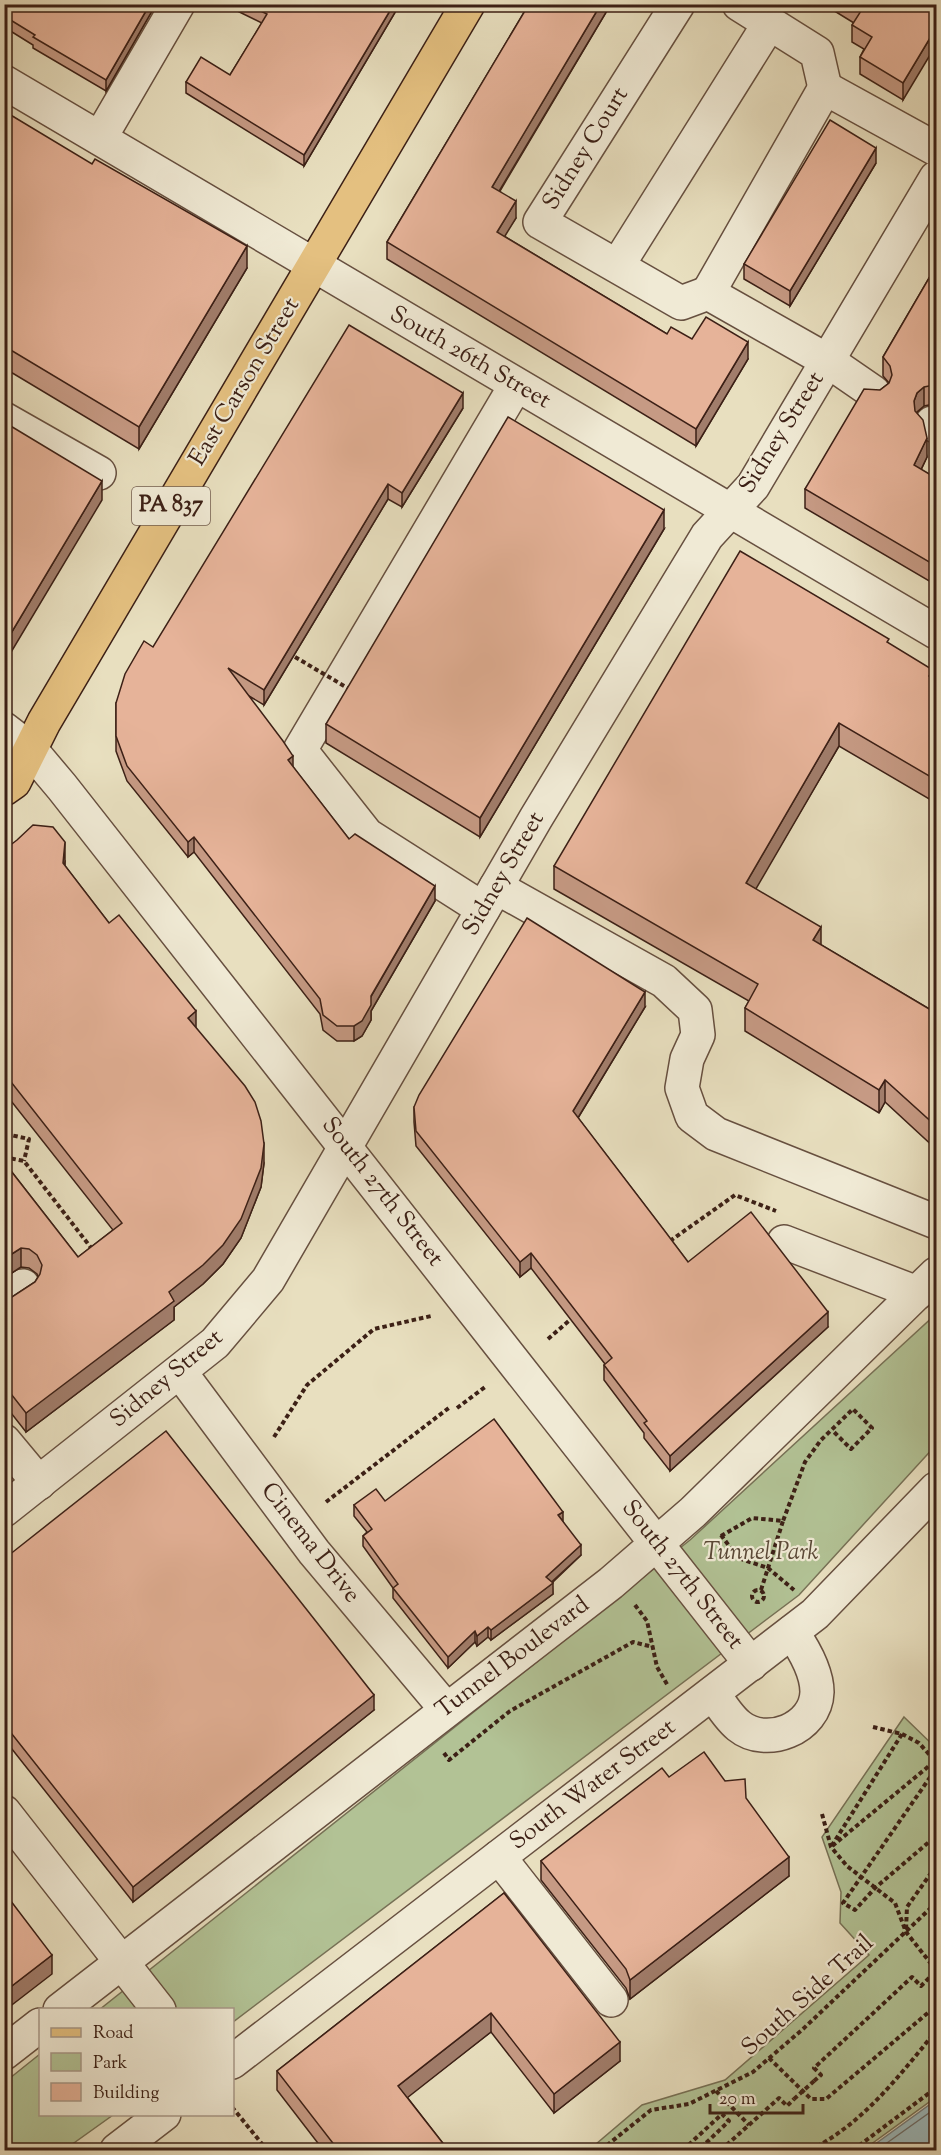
<svg xmlns="http://www.w3.org/2000/svg" width="941" height="2155" font-family="'Sorts Mill Goudy',serif">
<style>
.green{fill:#b2c295;stroke:#777156;stroke-width:1.5}
.water{fill:#9cbabd;stroke:#767c7a;stroke-width:1.5}
.lines{fill:none;stroke-linecap:round;stroke-linejoin:round}
.shore{stroke:#6c6d6a;stroke-width:1.5}
.minor-casing{stroke:#675040;stroke-width:36}
.major-casing{stroke:#3c2016;stroke-width:36}
.path{stroke:#3c2016;stroke-width:4;stroke-dasharray:4.5 3;stroke-linecap:butt}
.minor{stroke:#f0ead5;stroke-width:33}
.major{stroke:#e4c080;stroke-width:33}
.path-bridge{stroke:#3c2016;stroke-width:4;stroke-dasharray:4.5 3;stroke-linecap:butt}
.wall{fill:#c69a84;stroke:#3c2016;stroke-width:1.5}
.shaded-wall{fill:#a17d6b;stroke:#3c2016;stroke-width:1.5}
.building{fill:#e6b399;stroke:#3c2016;stroke-width:1.5}
.labels{text-anchor:middle;dominant-baseline:central;stroke-width:4.5;stroke-linejoin:round;paint-order:stroke}
.shield{fill:#f0ead5;stroke:#725d4f;stroke-width:1.5}
.shield-label{font-size:22px;font-weight:bold;fill:#3c2016}
.street-label{font-size:24px;fill:#3c2016;stroke:#f0ead5}
.park-label{font-size:24px;font-style:italic;fill:#5a4836;stroke:#f0ead5}
</style>
<rect width="100%" height="100%" fill="#e8dfbf"/>
<filter id="stains"><feTurbulence type="fractalNoise" baseFrequency=".00333" numOctaves="4"/><feColorMatrix values="0 0 0 0 .2 0 0 0 0 .09 0 0 0 0 .02 0 0 0 .5 -.17"/></filter>
<radialGradient id="worn" r=".72"><stop offset=".6" stop-color="#630" stop-opacity="0"/><stop offset="1" stop-color="#630" stop-opacity=".3"/></radialGradient>
<g class="green">
<polygon points="936,1314 936,1445 799,1595 233,2022 232,2010 99,2010 690,1540"/>
<polygon points="904,1717 936,1748 936,2097 863,2150 589,2150 642,2105 725,2080 869,1955 840,1923 841,1892 822,1837"/>
<polygon points="40,2054 40,2114 113,2115 64,2150 5,2150 5,2082"/>
</g>
<polygon class="water" points="936,2100 936,2150 867,2150"/>
<g class="lines">
<polyline class="shore" points="877,2150 936,2108"/>
<g class="minor-casing">
<g id="minor">
<polyline points="678,4 540,222 681,303 708,293"/>
<polyline points="739,4 817,53 825,88"/>
<polyline points="4,82 936,632"/>
<polyline points="825,88 936,149"/>
<polyline points="100,138 178,4"/>
<polyline points="618,265 769,24"/>
<polyline points="708,293 825,88"/>
<polyline points="708,293 828,361 873,392"/>
<polyline points="4,419 99,473"/>
<polyline points="932,423 936,426"/>
<polyline points="4,729 30,749 62,787 751,1664"/>
<polyline points="496,887 664,981 695,1010 698,1035 687,1059 682,1088 692,1116 716,1134 936,1222"/>
<polyline points="483,909 367,835 300,750 516,385"/>
<polyline points="784,1242 917,1293"/>
<polyline points="4,1301 23,1286"/>
<polyline points="180,1372 314,1552 446,1709"/>
<polyline points="4,1441 39,1483"/>
<polyline points="4,1510 215,1343 268,1280 536,818 707,536 753,486 936,178"/>
<path d="M713,1693C720,1704 729,1718 739,1726C766,1748 816,1729 817,1692C817,1672 803,1648 792,1632"/>
<polyline points="4,1812 159,2010"/>
<polyline points="499,1857 611,2000"/>
<polyline points="60,2010 611,1583 693,1512 936,1274"/>
<polyline points="4,2053 40,2025"/>
<polyline points="232,2062 815,1614 936,1489"/>
<polyline points="117,2150 164,2114"/>
</g>
</g>
<g class="major-casing">
<polyline id="major" points="4,789 14,782 44,722 468,4"/>
</g>
<g class="path">
<polyline points="4,1132 4,1149"/>
<polyline points="6,1134 29,1139 24,1161"/>
<polyline points="4,1157 24,1161 92,1249"/>
<polyline points="670,1241 735,1195 776,1211"/>
<polyline points="548,1339 571,1319"/>
<polyline points="457,1408 485,1387"/>
<polyline points="274,1437 307,1385 374,1329 431,1316"/>
<polyline points="930,1457 936,1450"/>
<polyline points="326,1502 450,1407"/>
<polyline points="721,1535 738,1558 768,1568 794,1590"/>
<polyline points="721,1536 752,1518 783,1521 805,1462 821,1440 853,1409 872,1428 851,1449 833,1431"/>
<polyline points="761,1590 783,1521"/>
<circle cx="758" cy="1596" r="6"/>
<polyline points="635,1605 647,1621 657,1667 668,1686"/>
<polyline points="873,1727 902,1734 831,1847 935,1761 933,1773 843,1903 855,1910 875,1888 936,1836"/>
<polyline points="902,1734 919,1743 935,1761"/>
<polyline points="444,1753 449,1760 510,1711 633,1642 653,1647"/>
<polyline points="822,1814 831,1847 847,1866 895,1903 906,1932 936,1970"/>
<polyline points="906,1929 907,1907 936,1866"/>
<polyline points="769,2058 811,2099 826,2099 936,2006"/>
<polyline points="814,2081 821,2075 814,2068 912,1977 921,1986 936,1971"/>
<polyline points="716,2091 749,2125"/>
<polyline points="232,2107 267,2150"/>
<polyline points="601,2150 651,2110 689,2104 753,2072 803,2029 936,1903"/>
<polyline points="650,2150 655,2146 659,2150"/>
<polyline points="683,2150 722,2114 729,2121 705,2144 711,2150"/>
<polyline points="697,2150 705,2144"/>
<polyline points="721,2150 779,2098 787,2106 794,2099"/>
<path d="M810,2150C863,2124 899,2076 936,2031"/>
<polyline points="853,2150 936,2088"/>
</g>
<use href="#minor" class="minor"/>
<use href="#major" class="major"/>
<g class="path-bridge">
<polyline points="295,657 351,690"/>
<polyline points="794,2099 814,2081"/>
</g>
</g>
<g class="wall">
<polygon points="4,4 156,4 106,91 33,48 33,45 4,27"/>
<polygon points="223,4 400,4 304,166 186,93 186,82 230,75 262,23"/>
<polygon points="529,4 611,4 500,191 516,218 504,236 667,334 692,339 748,359 696,446 387,259 387,242"/>
<polygon points="823,4 936,4 903,100 860,74 860,57 864,49 852,42 852,25 854,23"/>
<polygon points="4,111 247,268 139,449 4,368"/>
<polygon points="876,163 790,306 744,279 744,264"/>
<polygon points="936,266 936,405 934,404 924,406 916,413 927,457 921,470 936,478 936,585 805,508 805,489 880,390 889,383 883,376 883,357"/>
<polygon points="463,408 402,507 388,499 264,705 249,696 293,767 349,839 435,901 371,1011 371,1020 362,1036 354,1041 337,1041 323,1030 320,1014 194,852 188,857 127,781 116,751 116,703 153,647"/>
<polygon points="664,529 480,837 326,743 326,724"/>
<polygon points="889,644 936,680 936,803 839,746 755,889 821,945 936,1013 936,1149 885,1102 879,1113 745,1031 745,1008 749,1001 554,889 554,866"/>
<polygon points="4,850 65,861 65,866 109,923 196,1028 264,1163 261,1187 241,1238 223,1264 203,1284 174,1307 174,1320 26,1432 4,1404 4,1300 6,1301 35,1282 38,1277 37,1274 29,1268 21,1267 4,1278 4,1162 78,1257 113,1230 4,1092"/>
<polygon points="645,1007 578,1118 688,1262 828,1327 670,1471 644,1438 644,1433 604,1380 604,1365 605,1364 531,1268 520,1277 416,1146 414,1122 414,1107"/>
<polygon points="385,1501 563,1522 581,1555 552,1583 553,1594 491,1640 488,1637 477,1646 475,1642 448,1668 393,1598 393,1588 363,1546 363,1536 367,1532 354,1516 354,1505"/>
<polygon points="4,1559 374,1710 133,1902 4,1739"/>
<polygon points="669,1777 725,1781 789,1876 630,1999 626,1988 541,1880 541,1861"/>
<polygon points="504,1893 620,2061 554,2113 491,2032 407,2097 449,2151 324,2151 277,2090 277,2071"/>
</g>
<g class="shaded-wall">
<polygon points="150,4 156,4 106,91 106,80"/>
<polygon points="394,4 400,4 304,166 304,155"/>
<polygon points="601,4 611,4 492,203 492,187"/>
<polygon points="936,28 936,45 903,100 903,83"/>
<polygon points="876,148 876,163 790,306 790,291"/>
<polygon points="516,201 516,218 497,249 497,232"/>
<polygon points="247,246 247,268 139,449 139,427"/>
<polygon points="748,342 748,359 696,446 696,429"/>
<polygon points="924,387 924,406 917,412 914,420 914,401 917,393"/>
<polygon points="463,393 463,408 402,507 402,493"/>
<polygon points="927,438 927,457 914,484 914,465"/>
<polygon points="102,481 102,500 4,664 4,645"/>
<polygon points="388,484 388,499 264,705 264,690"/>
<polygon points="664,510 664,529 480,837 480,818"/>
<polygon points="933,670 933,692 929,676"/>
<polygon points="839,723 839,746 746,906 746,883"/>
<polygon points="293,756 293,771 288,760"/>
<polygon points="194,837 194,852 188,857 188,842"/>
<polygon points="65,842 65,861 63,882 63,863"/>
<polygon points="435,886 435,901 371,1011 371,1020 362,1036 354,1041 354,1026"/>
<polygon points="821,927 821,950 813,940"/>
<polygon points="645,992 645,1007 573,1126 573,1111"/>
<polygon points="196,1011 196,1030 188,1018"/>
<polygon points="885,1080 885,1102 879,1113 879,1090"/>
<polygon points="264,1144 264,1163 261,1187 241,1238 223,1264 203,1284 174,1307 174,1320 26,1432 26,1413 169,1292"/>
<polygon points="21,1248 21,1267 4,1278 4,1259"/>
<polygon points="531,1253 531,1268 520,1277 520,1262"/>
<polygon points="828,1312 828,1327 670,1471 670,1456"/>
<polygon points="563,1512 563,1522 558,1515"/>
<polygon points="581,1545 581,1555 546,1587 546,1577"/>
<polygon points="553,1583 553,1594 491,1640 491,1630"/>
<polygon points="488,1627 488,1637 477,1646 477,1636"/>
<polygon points="475,1631 475,1642 448,1668 448,1657"/>
<polygon points="374,1695 374,1710 133,1902 133,1887"/>
<polygon points="789,1857 789,1876 630,1999 630,1980"/>
<polygon points="52,1955 52,1974 4,2011 4,1992"/>
<polygon points="491,2013 491,2032 398,2105 398,2086"/>
<polygon points="620,2042 620,2061 554,2113 554,2094"/>
</g>
<g class="building">
<polygon points="4,4 150,4 106,80 33,37 35,35 4,16"/>
<polygon points="246,4 394,4 304,155 186,82 201,57 230,75 267,14"/>
<polygon points="529,4 601,4 492,187 516,201 497,232 667,334 671,327 692,339 706,317 748,342 696,429 387,242"/>
<polygon points="851,4 936,4 936,28 903,83 860,57 872,37 852,25 861,11"/>
<polygon points="4,111 92,164 95,159 247,246 139,427 4,346"/>
<polygon points="830,120 876,148 790,291 744,264"/>
<polygon points="936,266 936,386 934,385 924,387 917,393 914,401 915,411 923,420 927,438 914,465 936,478 936,566 805,489 864,389 880,390 889,383 892,375 890,366 883,357"/>
<polygon points="349,325 463,393 402,493 388,484 264,690 228,668 283,741 293,756 288,760 349,839 355,834 435,886 371,996 371,1005 362,1021 354,1026 337,1026 323,1015 320,999 194,837 188,842 127,766 116,736 116,703 125,674 144,641 153,647"/>
<polygon points="508,417 664,510 480,818 326,724"/>
<polygon points="4,422 102,481 4,645"/>
<polygon points="740,551 889,639 887,642 933,670 929,676 936,680 936,780 839,723 746,883 821,927 813,940 936,1013 936,1126 885,1080 879,1090 745,1008 758,984 554,866"/>
<polygon points="33,825 53,827 65,842 63,863 109,923 119,915 196,1011 188,1018 245,1086 255,1102 261,1121 264,1144 261,1168 241,1219 223,1245 203,1265 169,1292 174,1301 26,1413 4,1385 4,1300 6,1301 35,1282 40,1274 42,1265 37,1255 29,1249 21,1248 4,1259 4,1162 78,1257 122,1223 4,1073 4,850 17,840"/>
<polygon points="527,918 645,992 573,1111 664,1230 688,1262 751,1212 828,1312 670,1456 644,1423 647,1421 604,1365 612,1358 531,1253 520,1262 416,1131 414,1107 419,1095"/>
<polygon points="494,1419 563,1512 558,1515 581,1545 546,1577 553,1583 491,1630 488,1627 477,1636 475,1631 448,1657 393,1588 398,1584 363,1536 372,1529 354,1505 376,1489 385,1501"/>
<polygon points="166,1431 374,1695 133,1887 4,1724 4,1559"/>
<polygon points="704,1752 725,1781 745,1779 746,1798 789,1857 630,1980 626,1969 541,1861 662,1768 669,1777"/>
<polygon points="4,1892 52,1955 4,1992"/>
<polygon points="504,1893 620,2042 554,2094 491,2013 398,2086 449,2151 339,2151 277,2071"/>
</g>
<g class="labels">
<rect class="shield" x="132" y="487" width="78" height="38" rx="4.5"/>
<g class="shield-label">
<text x="171" y="506">PA 837</text>
</g>
<g class="street-label">
<text transform="translate(586 149) rotate(-58)">Sidney Court</text>
<text transform="translate(470 358) rotate(30)">South 26th Street</text>
<text transform="translate(245 382) rotate(-59)">East Carson Street</text>
<text transform="translate(782 433) rotate(-58)">Sidney Street</text>
<text transform="translate(504 874) rotate(-60)">Sidney Street</text>
<text transform="translate(382 1192) rotate(52)">South 27th Street</text>
<text transform="translate(167 1379) rotate(-40)">Sidney Street</text>
<text transform="translate(310 1543) rotate(52)">Cinema Drive</text>
<text transform="translate(682 1575) rotate(52)">South 27th Street</text>
<text transform="translate(513 1658) rotate(-37)">Tunnel Boulevard</text>
<text transform="translate(593 1785) rotate(-37)">South Water Street</text>
<text transform="translate(808 1996) rotate(-42)">South Side Trail</text>
</g>
<g class="park-label">
<text x="761" y="1553">Tunnel Park</text>
</g>
</g>
<rect width="941" height="2155" fill="none" stroke="#e8dfbf" stroke-width="24"/>
<rect x="6" y="6" width="929" height="2143" fill="none" stroke="#3c2016" stroke-width="3"/>
<rect x="12" y="12" width="917" height="2131" fill="none" stroke="#3c2016" stroke-width="1.5"/>
<rect x="39" y="2008" width="195" height="108" fill="#f0ead5" stroke="#a89989" stroke-width="1.5"/>
<rect x="51" y="2028" width="30" height="9" fill="#e4c080" stroke="#a89989" stroke-width="1.5"/>
<text x="93" y="2038" font-size="18" fill="#3c2016">Road</text>
<rect x="51" y="2053" width="30" height="18" fill="#b2c295" stroke="#a89989" stroke-width="1.5"/>
<text x="93" y="2068" font-size="18" fill="#3c2016">Park</text>
<rect x="51" y="2083" width="30" height="18" fill="#e6b399" stroke="#a89989" stroke-width="1.5"/>
<text x="93" y="2098" font-size="18" fill="#3c2016">Building</text>
<path d="M710 2104v9h93v-9" fill="none" stroke="#3c2016" stroke-width="3"/>
<text x="719" y="2104" font-size="18" fill="#3c2016" stroke="#f0ead5" stroke-width="4.5" paint-order="stroke">20 m</text>
<rect width="100%" height="100%" filter="url(#stains)"/>
<rect width="100%" height="100%" fill="url(#worn)"/>
</svg>
